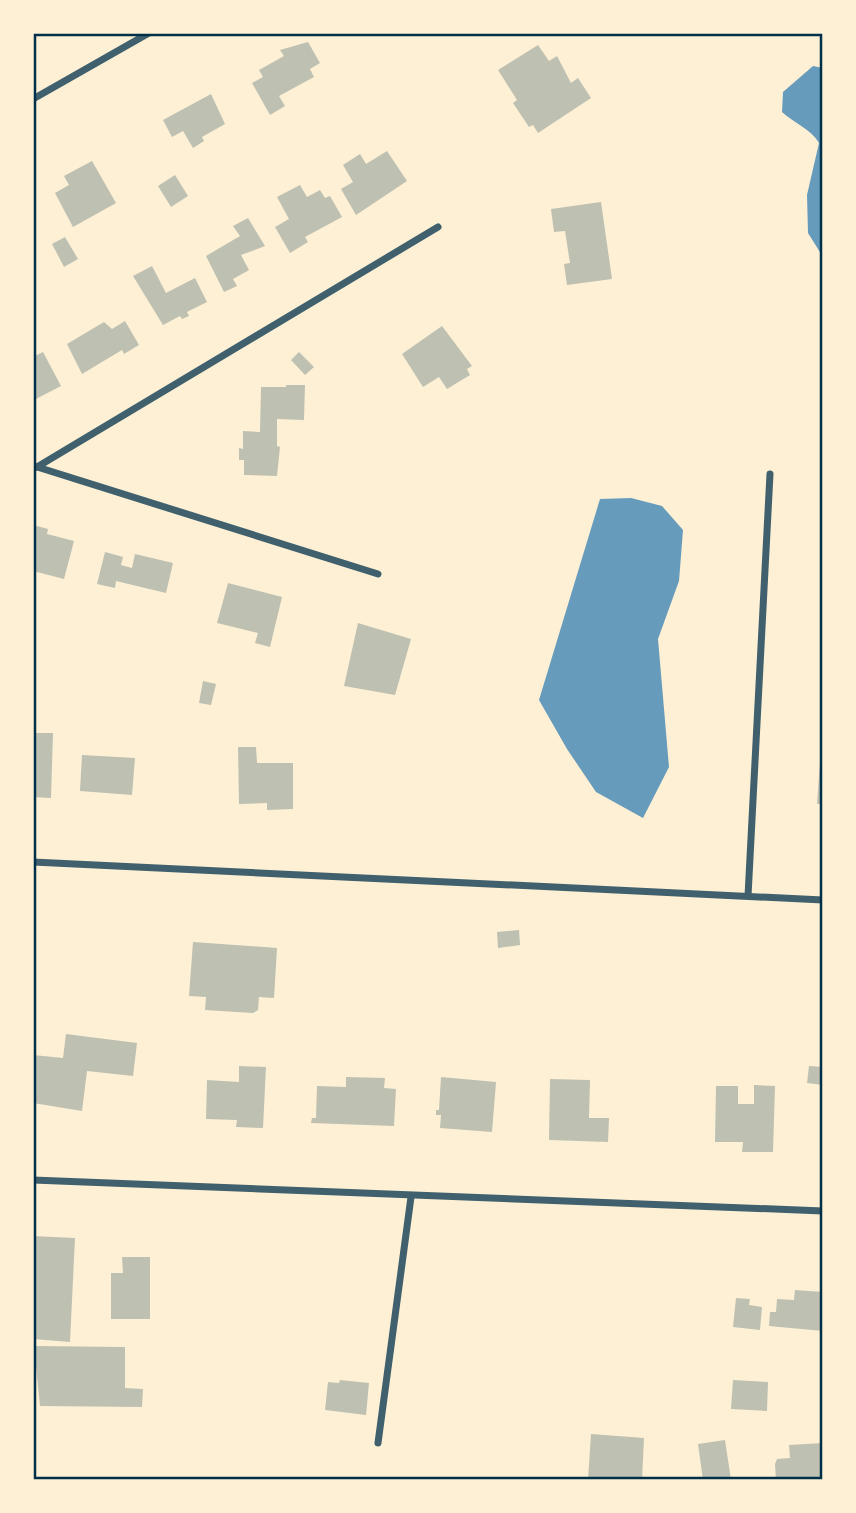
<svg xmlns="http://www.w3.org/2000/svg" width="856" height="1513" font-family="'DM Sans',sans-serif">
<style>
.water{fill:#669bbc}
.building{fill:#bec0b2}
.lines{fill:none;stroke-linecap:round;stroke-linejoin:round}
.minor{stroke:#3f606c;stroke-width:7}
.neatline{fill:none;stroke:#003049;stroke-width:2.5}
</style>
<rect width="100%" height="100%" fill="#fdf0d5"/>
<g class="water">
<path d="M813,66L823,68V257L808,233L807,195L819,143C811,129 794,123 782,112L783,92Z"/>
<polygon points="631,498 662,506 683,530 679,581 658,639 669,767 643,818 596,792 567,749 539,700 600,499"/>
</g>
<g class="building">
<polygon points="308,42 320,63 310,69 314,77 279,96 285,106 270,115 252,83 263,77 259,70 284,56 280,50"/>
<polygon points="538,45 549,61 557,56 571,83 578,78 591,98 538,133 533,125 529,127 513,103 517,100 498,70"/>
<polygon points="211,94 225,124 202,137 204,141 193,148 183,131 172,137 163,120"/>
<polygon points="387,151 407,181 356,215 341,189 353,182 343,165 360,154 366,164"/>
<polygon points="92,161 116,203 73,227 55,193 69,185 64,176"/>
<polygon points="175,175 188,196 171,207 158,186"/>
<polygon points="300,185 307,197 320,190 325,198 330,196 342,217 305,237 308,242 290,253 275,227 289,219 277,197"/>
<polygon points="601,202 612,279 567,285 564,264 570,263 565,231 554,232 551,209"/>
<polygon points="248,218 265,246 241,255 249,270 233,279 237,286 224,292 206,256 240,236 233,226"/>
<polygon points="65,237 78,259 64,267 52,244"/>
<polygon points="152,266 166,293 195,278 207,302 187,312 189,316 182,319 180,316 163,325 133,276"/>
<polygon points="125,321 139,345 124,354 122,350 82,374 67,344 104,322 112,329"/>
<polygon points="442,326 472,366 467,369 470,375 447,389 439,377 423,387 402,354"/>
<polygon points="43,352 61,386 34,400 36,405 33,406 33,357"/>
<polygon points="299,352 314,367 305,375 291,360"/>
<polygon points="286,385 305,385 304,420 277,419 277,446 280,447 277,476 244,475 244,460 239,460 239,448 243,449 243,431 260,432 261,387 286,387"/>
<polygon points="33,525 48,529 47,534 74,541 64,579 33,571"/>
<polygon points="105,552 123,557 121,565 132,568 135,554 173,563 166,593 116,581 115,588 97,584"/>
<polygon points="228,583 282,597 270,647 255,643 258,633 217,623"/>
<polygon points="358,623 411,639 395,695 344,686"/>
<polygon points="203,681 216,684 211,705 199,703"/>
<polygon points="33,733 53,733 51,798 33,797"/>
<polygon points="238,747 256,747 257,763 293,763 293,809 267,810 267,803 239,804"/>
<polygon points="82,755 135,758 132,795 80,791"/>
<polygon points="820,762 823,763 823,804 817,804"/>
<polygon points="519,930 520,945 498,948 497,932"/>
<polygon points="193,942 277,948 274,998 259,997 258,1010 253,1013 205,1010 206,997 189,996"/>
<polygon points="66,1034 137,1043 133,1076 87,1071 82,1111 33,1103 33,1055 63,1058"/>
<polygon points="239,1066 266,1067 263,1128 236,1127 237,1120 206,1119 207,1080 239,1082"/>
<polygon points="809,1066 823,1067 823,1085 807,1083"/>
<polygon points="346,1077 385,1078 384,1088 396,1089 394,1126 311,1123 312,1118 316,1118 317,1086 346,1087"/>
<polygon points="441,1077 496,1082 492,1132 440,1128 441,1115 436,1115 436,1110 439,1110"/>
<polygon points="550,1079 590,1080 589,1118 609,1118 608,1142 549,1140"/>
<polygon points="754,1085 775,1086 773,1152 742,1152 743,1142 715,1142 716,1086 738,1086 738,1104 754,1104"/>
<polygon points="33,1236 75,1238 70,1342 33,1339"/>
<polygon points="122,1257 150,1257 150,1319 111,1319 111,1273 123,1273"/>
<polygon points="795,1290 823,1292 823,1331 769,1326 770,1312 776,1312 777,1299 794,1300"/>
<polygon points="736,1298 750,1299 749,1305 762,1307 760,1330 733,1327"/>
<polygon points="34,1346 125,1347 125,1388 143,1389 142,1407 40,1406"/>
<polygon points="340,1380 369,1383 366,1415 325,1410 328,1382 339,1383"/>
<polygon points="733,1380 768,1382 767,1411 731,1409"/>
<polygon points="591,1434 644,1438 642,1480 588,1480"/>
<polygon points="725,1440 731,1480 703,1480 698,1444"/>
<polygon points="823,1443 823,1480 776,1480 775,1464 777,1459 790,1458 789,1445"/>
</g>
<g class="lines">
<g class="minor">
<polyline points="33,99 149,33"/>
<polyline points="34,466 378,574"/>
<polyline points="37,467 438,227"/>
<polyline points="33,862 823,900"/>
<polyline points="748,896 770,474"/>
<polyline points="33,1180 823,1211"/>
<polyline points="378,1443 411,1197"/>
</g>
</g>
<rect width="856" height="1513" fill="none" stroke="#fdf0d5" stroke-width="70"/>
<rect x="35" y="35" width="786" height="1443" class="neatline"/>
</svg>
